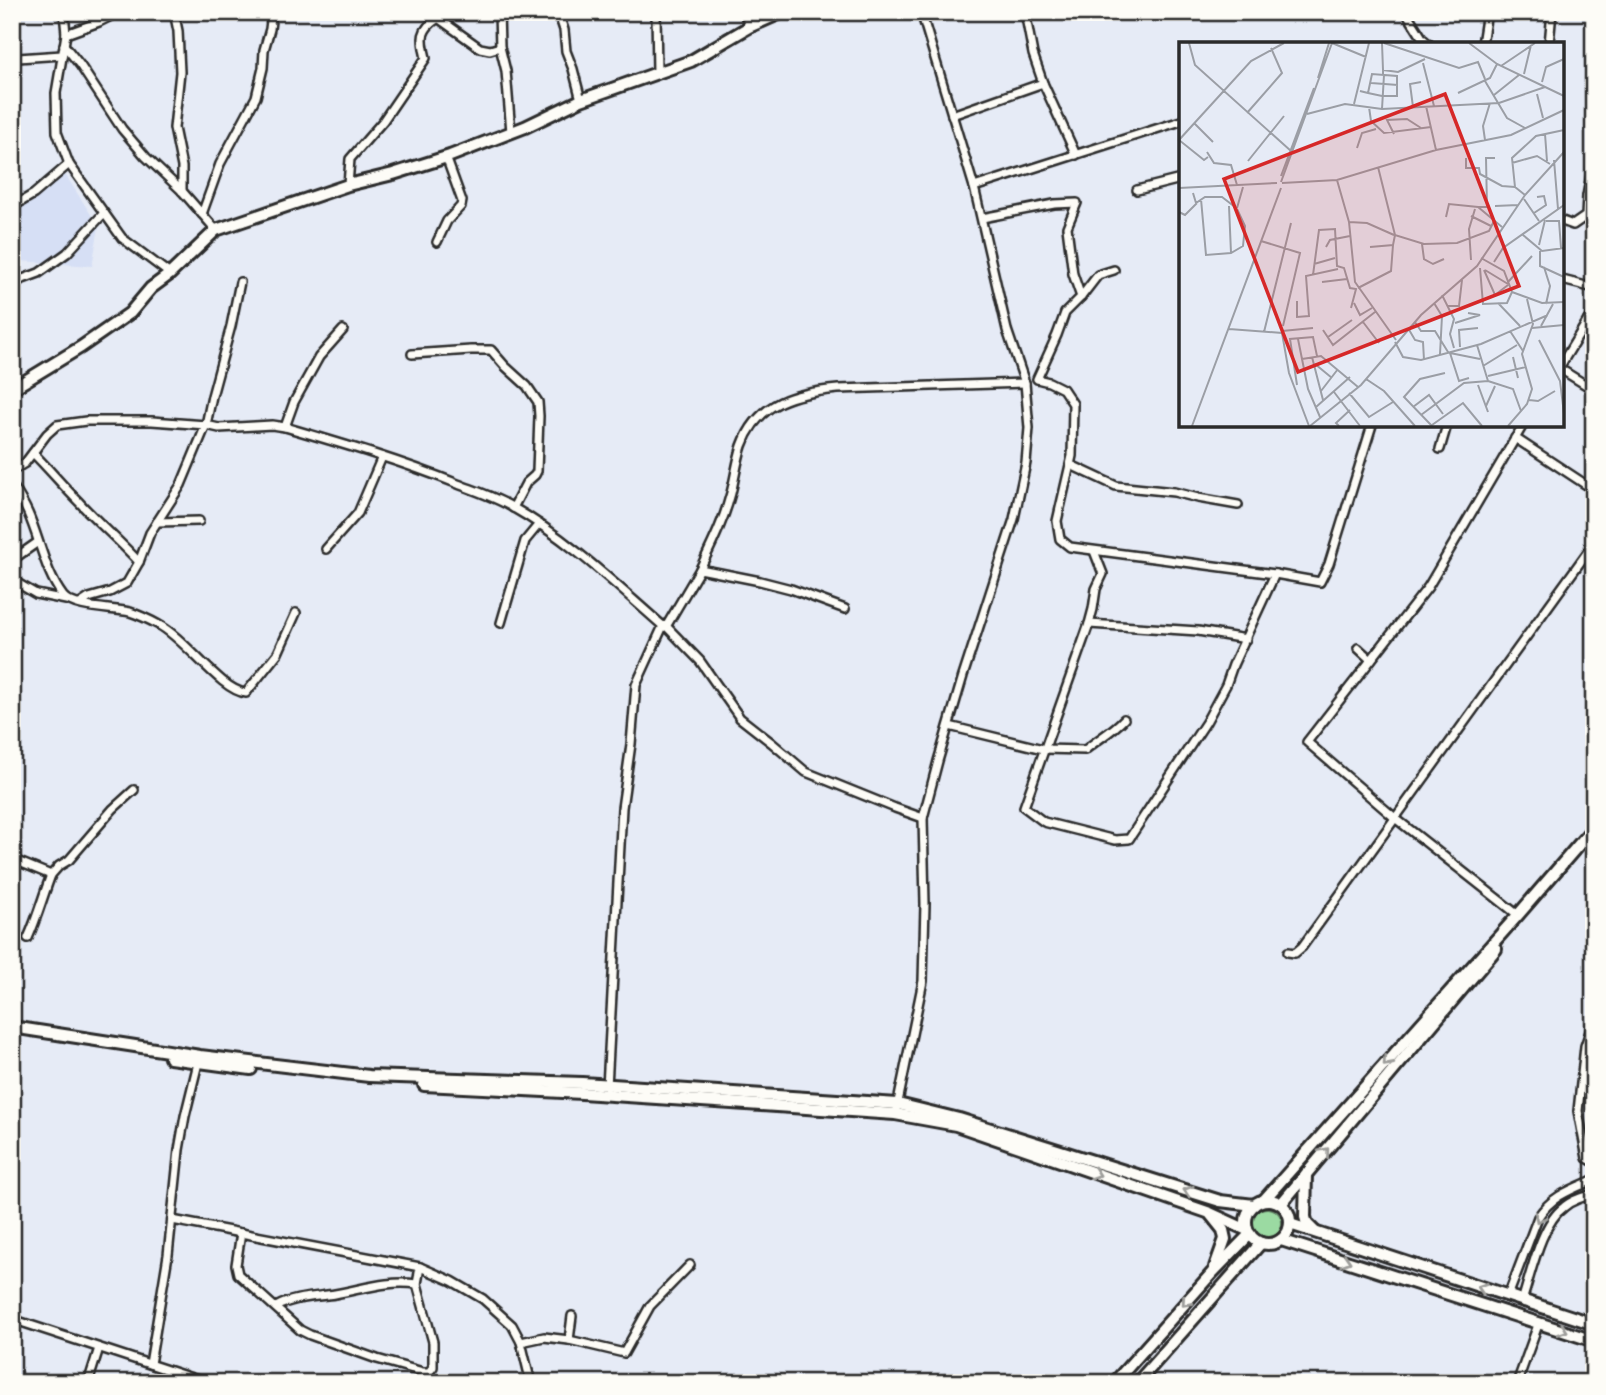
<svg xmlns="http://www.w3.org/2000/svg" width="1606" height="1395" font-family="'Gochi Hand',sans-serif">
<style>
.built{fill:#d6dff5}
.green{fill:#9bdaa2;stroke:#638266;stroke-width:2}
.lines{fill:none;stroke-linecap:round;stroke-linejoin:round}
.street-casing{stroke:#2b2b2b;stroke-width:12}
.secondary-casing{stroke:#2b2b2b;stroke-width:16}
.street{stroke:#fdfcf7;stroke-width:7}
.secondary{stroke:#fdfcf7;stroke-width:10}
.oneway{stroke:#9e9e9b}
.inset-road{fill:none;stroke:#9b9ea5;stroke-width:2}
.view{fill:#d62828;fill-opacity:0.15;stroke:#d62828;stroke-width:3.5}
.inset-edge{fill:none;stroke:#2b2b2b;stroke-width:3.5}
</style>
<rect width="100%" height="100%" fill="#e6ebf6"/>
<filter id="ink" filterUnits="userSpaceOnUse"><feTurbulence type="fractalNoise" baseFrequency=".0143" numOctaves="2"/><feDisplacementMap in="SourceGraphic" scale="14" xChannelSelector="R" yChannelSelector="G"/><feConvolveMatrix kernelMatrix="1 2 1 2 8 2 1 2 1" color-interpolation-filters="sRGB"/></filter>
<g filter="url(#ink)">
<polygon class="built" points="61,168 99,227 92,266 20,261 18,205"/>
<circle class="green" cx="1267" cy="1223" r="15"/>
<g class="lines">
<g class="street-casing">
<g id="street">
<polyline points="64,12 66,34 56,93 57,132 69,164 122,238 170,274"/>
<polyline points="174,12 178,31 180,72 174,128 182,167 182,191"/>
<polyline points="499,12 500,47 506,71 511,132"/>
<polyline points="561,12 561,21 564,30 566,51 573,69 581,100"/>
<polyline points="656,12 657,73"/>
<polyline points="744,12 749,27"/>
<polyline points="1025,12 1033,54 1043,83 1076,155"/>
<polyline points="1406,12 1423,39 1429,44"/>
<polyline points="66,34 99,22 119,12"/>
<polyline points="1482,44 1487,12"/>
<polyline points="1549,44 1552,12"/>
<polyline points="64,45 80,65 122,129 146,157 182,191 216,230"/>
<polyline points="12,61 18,58 62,55"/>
<polyline points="952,115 1043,83"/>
<path d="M348,185L350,159L383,121L426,58C421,38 420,30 438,18L480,48L490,50L500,47"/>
<polyline points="974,187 1181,121"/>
<polyline points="1137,190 1181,179"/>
<polyline points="12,207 34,194 69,164"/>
<polyline points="202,214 220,164 256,97 263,68 264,50 270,29 272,12"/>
<polyline points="982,218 1054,204 1077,203 1067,227 1073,274 1081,297"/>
<polyline points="1562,221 1573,225 1586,216 1587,196 1594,160"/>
<polyline points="437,242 447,221 461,206 462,201 446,157"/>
<polyline points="1114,270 1098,275 1081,297 1065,313 1057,335 1037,379 1049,382 1063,389 1073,404 1072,456 1057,521 1060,539 1070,547 1275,574 1320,582 1329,564 1372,425"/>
<polyline points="1562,280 1594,288"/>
<polyline points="12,283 39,273 67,253 104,213"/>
<polyline points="1594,311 1588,320 1594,324"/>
<polyline points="412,354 471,350 491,350 505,366 527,386 538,402 539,416 537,471 535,475 526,483 513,508"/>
<polyline points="1562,363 1588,320"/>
<polyline points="1562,370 1594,390"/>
<polyline points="285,427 294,402 319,357 343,330"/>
<polyline points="1515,438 1594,490"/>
<polyline points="1440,449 1447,425"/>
<path d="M33,453C49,469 63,486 79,502C98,523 120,541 139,562"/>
<polyline points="1071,465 1116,486 1174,492 1198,498 1238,505"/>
<path d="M12,471L25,463L47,434L57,425L86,421H152L206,425L219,428L272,425L285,427C343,444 401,461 458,484C476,491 495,497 512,507C567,538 615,584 663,626L667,625L700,569L760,581L791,589L845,609"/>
<path d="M12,485C18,494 24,504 28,513C40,540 45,572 63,596C73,609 114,608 130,612C139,615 150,620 159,625C185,638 221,691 246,693L278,653L296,613"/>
<polyline points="157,522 199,521"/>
<polyline points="326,549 358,513 382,457"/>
<polyline points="1094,551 1103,574 1096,589 1093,609 1089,624 1024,807 1044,822 1115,840 1129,839 1206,722 1226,685 1233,665 1275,574"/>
<polyline points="12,564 15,558 38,542"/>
<path d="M700,569C712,544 724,520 731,493C735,478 737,461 742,446C758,401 796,393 838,389L1025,383"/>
<polyline points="12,580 36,594 66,600"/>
<polyline points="80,604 89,598 110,592 127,583 139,562 150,533 181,485 206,425 212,396 231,326 240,282"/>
<polyline points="501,623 525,541 539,524"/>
<polyline points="1089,624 1198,631 1246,639"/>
<polyline points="666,626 700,661 740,718 772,743 806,772 895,808 923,818"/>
<polyline points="1358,648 1371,660"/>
<path d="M949,726L1043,749L1085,750C1098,739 1113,731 1124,719"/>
<path d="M12,859L51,875C43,896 37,918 28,938"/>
<polyline points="51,875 59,866 69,860 113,809 134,790"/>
<polyline points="1518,915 1395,818 1307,742 1428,587 1523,425"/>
<polyline points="1288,952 1295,953 1302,947 1594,543"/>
<polyline points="1594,1020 1585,1046 1578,1111 1587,1158 1594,1162"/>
<polyline points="607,1087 622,808 631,744 636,685 663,626"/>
<polyline points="897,1107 923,981 925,904 923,818 938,761 963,676 1014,519 1026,463 1029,428 1025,383 1007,330 974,187 921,12"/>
<polyline points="172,1220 420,1267 452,1281 483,1299 512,1325 521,1342 531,1383"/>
<polyline points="241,1233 236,1265 238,1274 300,1330 310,1335 377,1359 423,1372 429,1372 433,1367 433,1342 417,1284 420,1267"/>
<path d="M1508,1296L1538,1217C1552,1196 1570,1190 1593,1180"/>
<path d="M1522,1301C1531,1274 1541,1223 1564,1207C1572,1200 1583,1197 1594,1194"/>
<path d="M276,1307C293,1297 316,1297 335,1294C364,1289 387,1280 417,1284"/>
<polyline points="12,1319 207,1383"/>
<polyline points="569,1340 572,1316"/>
<polyline points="521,1342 544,1337 569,1340 624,1353 650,1306 690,1265"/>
<polyline points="150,1364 168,1255 179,1150 185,1116 198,1063"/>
<polyline points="88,1383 99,1348"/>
<polyline points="1517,1383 1539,1322"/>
</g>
</g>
<g class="secondary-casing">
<g id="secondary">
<polyline points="12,389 81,347 130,313 151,288 170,274 216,230 348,185 393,174 450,156 525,127 581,100 691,61 749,27 783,12"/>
<polyline points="12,1027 200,1056 369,1076 582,1083 898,1104 959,1119 1220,1201 1254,1205"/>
<polyline points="170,1058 251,1069"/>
<polyline points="424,1085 582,1093 895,1114 956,1125 1210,1213 1247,1230"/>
<polyline points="1306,1174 1305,1217 1307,1224 1314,1231"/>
<circle cx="1268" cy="1222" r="22"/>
<polyline points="1264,1200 1518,915 1594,827"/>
<polyline points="1281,1204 1496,949"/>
<polyline points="1211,1215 1223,1230 1225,1239 1215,1267"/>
<polyline points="1290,1224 1594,1324"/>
<polyline points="1281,1240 1594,1341"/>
<polyline points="1114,1383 1212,1273 1250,1234"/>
<polyline points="1137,1383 1261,1243"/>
</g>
</g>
<use href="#street" class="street"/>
<use href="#secondary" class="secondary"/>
</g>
<defs><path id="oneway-chevron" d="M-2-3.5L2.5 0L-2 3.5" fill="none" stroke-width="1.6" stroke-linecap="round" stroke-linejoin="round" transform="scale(1.75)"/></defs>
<g class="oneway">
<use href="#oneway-chevron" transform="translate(1387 1062) rotate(132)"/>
<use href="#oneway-chevron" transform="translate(1325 1152) rotate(-50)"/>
<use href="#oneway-chevron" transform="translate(1096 1174) rotate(19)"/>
<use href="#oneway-chevron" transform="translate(1188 1191) rotate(-162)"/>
<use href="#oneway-chevron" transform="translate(1539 1218) rotate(118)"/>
<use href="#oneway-chevron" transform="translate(1346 1261) rotate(18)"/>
<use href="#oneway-chevron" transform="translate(1482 1288) rotate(-162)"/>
<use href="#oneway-chevron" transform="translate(1186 1302) rotate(132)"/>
<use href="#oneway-chevron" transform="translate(1563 1330) rotate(19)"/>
</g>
</g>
<g transform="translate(1179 42)">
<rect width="385" height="385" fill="#e6ebf6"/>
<path class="inset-road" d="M10,1L16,23L112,109M153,1L187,15M203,1L204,28M205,1L280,26L299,20L306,37M290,1L318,22L385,54M244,21L255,64M322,24L356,1M345,32L352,3M204,33V28L219,30L246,17M139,36L150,1M306,39L328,76L346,86M363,40L367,25L385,17M192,41L219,43M181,49L189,51L203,54H218V34L193,32L189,51M279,51L311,36L318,22M358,52L364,76M315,53L340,33M175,62L190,1M247,64L257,108M190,65L192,79L205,91L252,85M234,65L231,42L242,40M203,67L205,33M68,71L103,31L92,6M128,72L166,62L203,67L320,61L366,45M15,81L34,100M215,92L208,78L228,77L242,86M366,92L368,119M306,98L304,84L311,61M178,106L183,91L197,87M28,110L35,121L52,123L58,143M29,115L25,118L0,98L72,19L105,1M287,116V126H300L301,132L323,144L336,145M375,118L379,167M69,119L105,74M333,121L358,114L371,122M199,125L216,193M102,134L135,46M158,138L170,180L176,240L217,298M102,140L153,1M103,141L158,138L257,108L332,93L385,68M0,146L98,141M14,151L17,161L26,155H43L56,165M346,153L336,145L333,116L357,94L385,88M22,157L27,213L52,211L64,204L66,184L58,167M345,157L360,179M50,164L52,211M316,164L339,163M299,165H308L307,116H316M58,166L64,145M0,170L6,173L18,161M355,171L367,163L365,154L358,155M292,174L312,184M267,175L270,162L299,165L323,185M367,179H380L382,206M170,180L188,181L215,193M344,193L363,209L385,206M82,199L121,211L104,284M243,202L245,217L254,222L265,217M360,203L366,178M147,205L151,198L171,194M191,205L214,203L216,193L245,202L278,201L310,189L315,179M361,209V224L385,235M292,218L290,187L296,167M315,220L324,206L385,163M135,222L156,216M365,225L371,244L367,262M301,226L304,262L328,261L333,250L325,229L302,216M305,228L316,253L329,243M306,228L329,242M134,233L140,188L156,187L158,224L165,226L171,246L177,247L172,266M143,240L168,237M329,240L353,214M179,246L212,229L214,203M333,250L363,261L385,260M263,253L275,277L271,292L275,306M118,259V275L130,274L127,234L159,227M175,261L181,273L193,266M255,261L263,274L261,312M319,261L341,284M269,264H280L283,238M184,280L200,301M236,280L242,289H256L269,310M276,281L301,273L289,271M362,284L374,262M229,286L236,298L244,300L245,318M353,286L385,283M50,287L103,291L110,331L130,384M144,288L154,303L196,270M103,289L134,286M331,289L344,309M85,290L112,181M149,295L173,278M119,297L129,347L141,375M360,298L381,339L385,372M216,300L224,315L242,318L302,302L369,273M298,303L309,339M281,305L280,288L299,286M271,311L280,339L290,336M271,311L301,317M133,315L144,358M334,315L339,336M123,317L142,314L179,345M136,322L153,336M304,324L338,303M309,334L347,325M187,337L205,349L236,384M309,339L334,347L342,369M118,343L111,297L134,295L138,314M299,343L309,370M142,349L159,327M155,350L181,384M170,351L190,375L214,360M350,358L359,359L376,349M307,364L316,344M137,365L171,335M234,365L250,353L264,372M242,373L285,341L309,339M253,383L284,361L303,384M13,384L102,146M131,384L182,343L242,273L298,224L346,153L385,110M160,384L157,381L171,368M253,384L225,355L241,337L266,331M329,384L348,362L353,347L343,312L354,282L348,257"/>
<path class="view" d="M266,52L340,244L119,330L45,137Z"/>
<rect width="385" height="385" class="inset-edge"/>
</g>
<rect width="1606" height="1395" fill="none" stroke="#fdfcf7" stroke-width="42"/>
<rect x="21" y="21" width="1564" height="1353" fill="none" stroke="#2b2b2b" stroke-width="2.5" filter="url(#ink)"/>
</svg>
